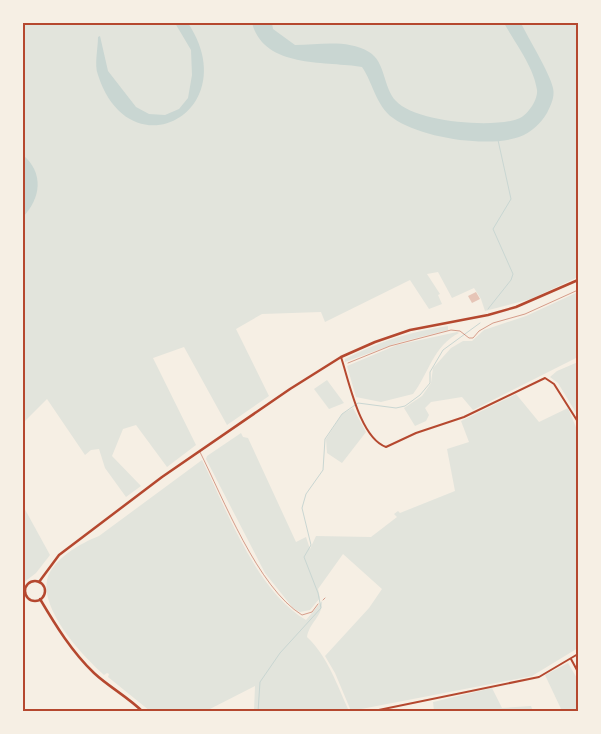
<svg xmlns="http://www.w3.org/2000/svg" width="601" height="734" font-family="'Sofia Sans Condensed',sans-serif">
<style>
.green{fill:#e2e4dc}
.water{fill:#c9d6d2}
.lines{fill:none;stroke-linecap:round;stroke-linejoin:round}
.stream{stroke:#c9d6d2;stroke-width:1}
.building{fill:#e6c5b7}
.path{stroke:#b5482f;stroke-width:0.5}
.service{stroke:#b5482f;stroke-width:0.5}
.minor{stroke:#b5482f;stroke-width:2}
.secondary{stroke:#b5482f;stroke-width:2.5}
.primary{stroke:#b5482f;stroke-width:2.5}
.neatline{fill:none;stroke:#b5482f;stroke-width:2}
</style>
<rect width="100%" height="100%" fill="#f6efe4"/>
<g class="green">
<polygon points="23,23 578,23 578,277 531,299 485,311 481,299 474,288 452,298 438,272 427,274 440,294 438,295 442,304 429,309 410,280 325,322 321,312 262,314 236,329 269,396 227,425 184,347 153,358 196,445 167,467 136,425 123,429 112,456 141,486 126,497 105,468 99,449 91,450 85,455 47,399 23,423"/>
<polygon points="578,292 578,357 473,410 462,397 431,402 425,408 429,415 426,421 415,426 404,408 422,396 431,383 433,368 451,348 463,341 472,341 484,330 526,316"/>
<path d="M448,326V330L397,343L345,362V359C377,342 412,331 448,326Z"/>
<path d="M457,332L459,333C433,346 429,373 413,394L381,402L356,397L347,366L397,345Z"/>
<polygon points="578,362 578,416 558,383 550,377 557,371"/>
<polygon points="327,380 344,403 329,409 314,389"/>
<polygon points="516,394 539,422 568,408 578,432 578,648 532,676 351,711 335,673 325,656 369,608 382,589 343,554 318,589 320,598 310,610 300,612 293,608 265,573 206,459 207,456 241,433 243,437 248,438 296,542 306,537 310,549 316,536 371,537 397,517 394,514 398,511 400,513 455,491 447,449 469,442 461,421"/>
<polygon points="353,408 366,432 342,463 327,453 326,439 342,414"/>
<path d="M202,460C227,510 256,591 306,620L322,601C323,616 309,623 307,637C328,657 337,685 349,711H254L255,686L206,711H150L108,677L109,674L107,673L104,675C82,655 41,611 47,580C52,559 81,543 99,536Z"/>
<polygon points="22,504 50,555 36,573 23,583"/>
<polygon points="568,663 578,680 578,711 562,711 545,675"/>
<polygon points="492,688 502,708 531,706 533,711 434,711 433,702"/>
</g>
<g class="water">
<path d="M175,23H188C246,111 130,174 98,75C94,65 98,49 98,37L100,36L108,71L136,107L149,114L165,115L179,109L188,98L192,75L191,50Z"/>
<path d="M252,23H272L273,29L295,45C319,45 347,39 369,52C386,62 383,88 396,101C414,122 496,129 520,118C528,114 538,100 537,90C534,67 515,43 504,23H521C528,38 550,73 553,88C555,97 551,105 547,113C541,123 531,133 519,137C487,148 421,138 393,118C376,106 373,83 362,67C326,61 264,69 252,23Z"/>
<path d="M23,155C44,173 41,198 23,217Z"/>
</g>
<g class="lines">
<g class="stream">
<polyline points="488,309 511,280 513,274 493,229 511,199 498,140"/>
<polyline points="258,712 260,682 280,653 321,608 318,593 304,557 311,545 302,508 306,494 323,470 325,439 342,414 358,403 396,408 405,406 420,395 430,383 430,372 443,350 480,323"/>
</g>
</g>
<polygon class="building" points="476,292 480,299 472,303 468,296"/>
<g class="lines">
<polyline class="path" points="348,363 390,346 451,330 460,331 469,338 473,338 479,331 493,323 525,314 578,290"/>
<g class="service">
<path d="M200,452C223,498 258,588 302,615L312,612L318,604"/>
<polyline points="323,600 325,598"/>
</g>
<g class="minor">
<path d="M341,357C349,381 360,438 386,447L416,433L464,417L545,378L554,384L578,422"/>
<polyline points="571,659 578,672"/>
<polyline points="369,712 539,677 578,654"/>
</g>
<polyline class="secondary" points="22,593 25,593"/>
<g class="primary">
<circle cx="35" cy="591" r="10"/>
<polyline points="39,582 59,555 162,477 290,389 341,357 375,342 410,330 488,315 516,307 578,280"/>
<path d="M40,599C56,626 72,652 94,673C109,687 128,697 143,712"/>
</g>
</g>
<rect width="601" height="734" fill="none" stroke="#f6efe4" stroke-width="48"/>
<rect x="24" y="24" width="553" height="686" class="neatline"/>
</svg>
